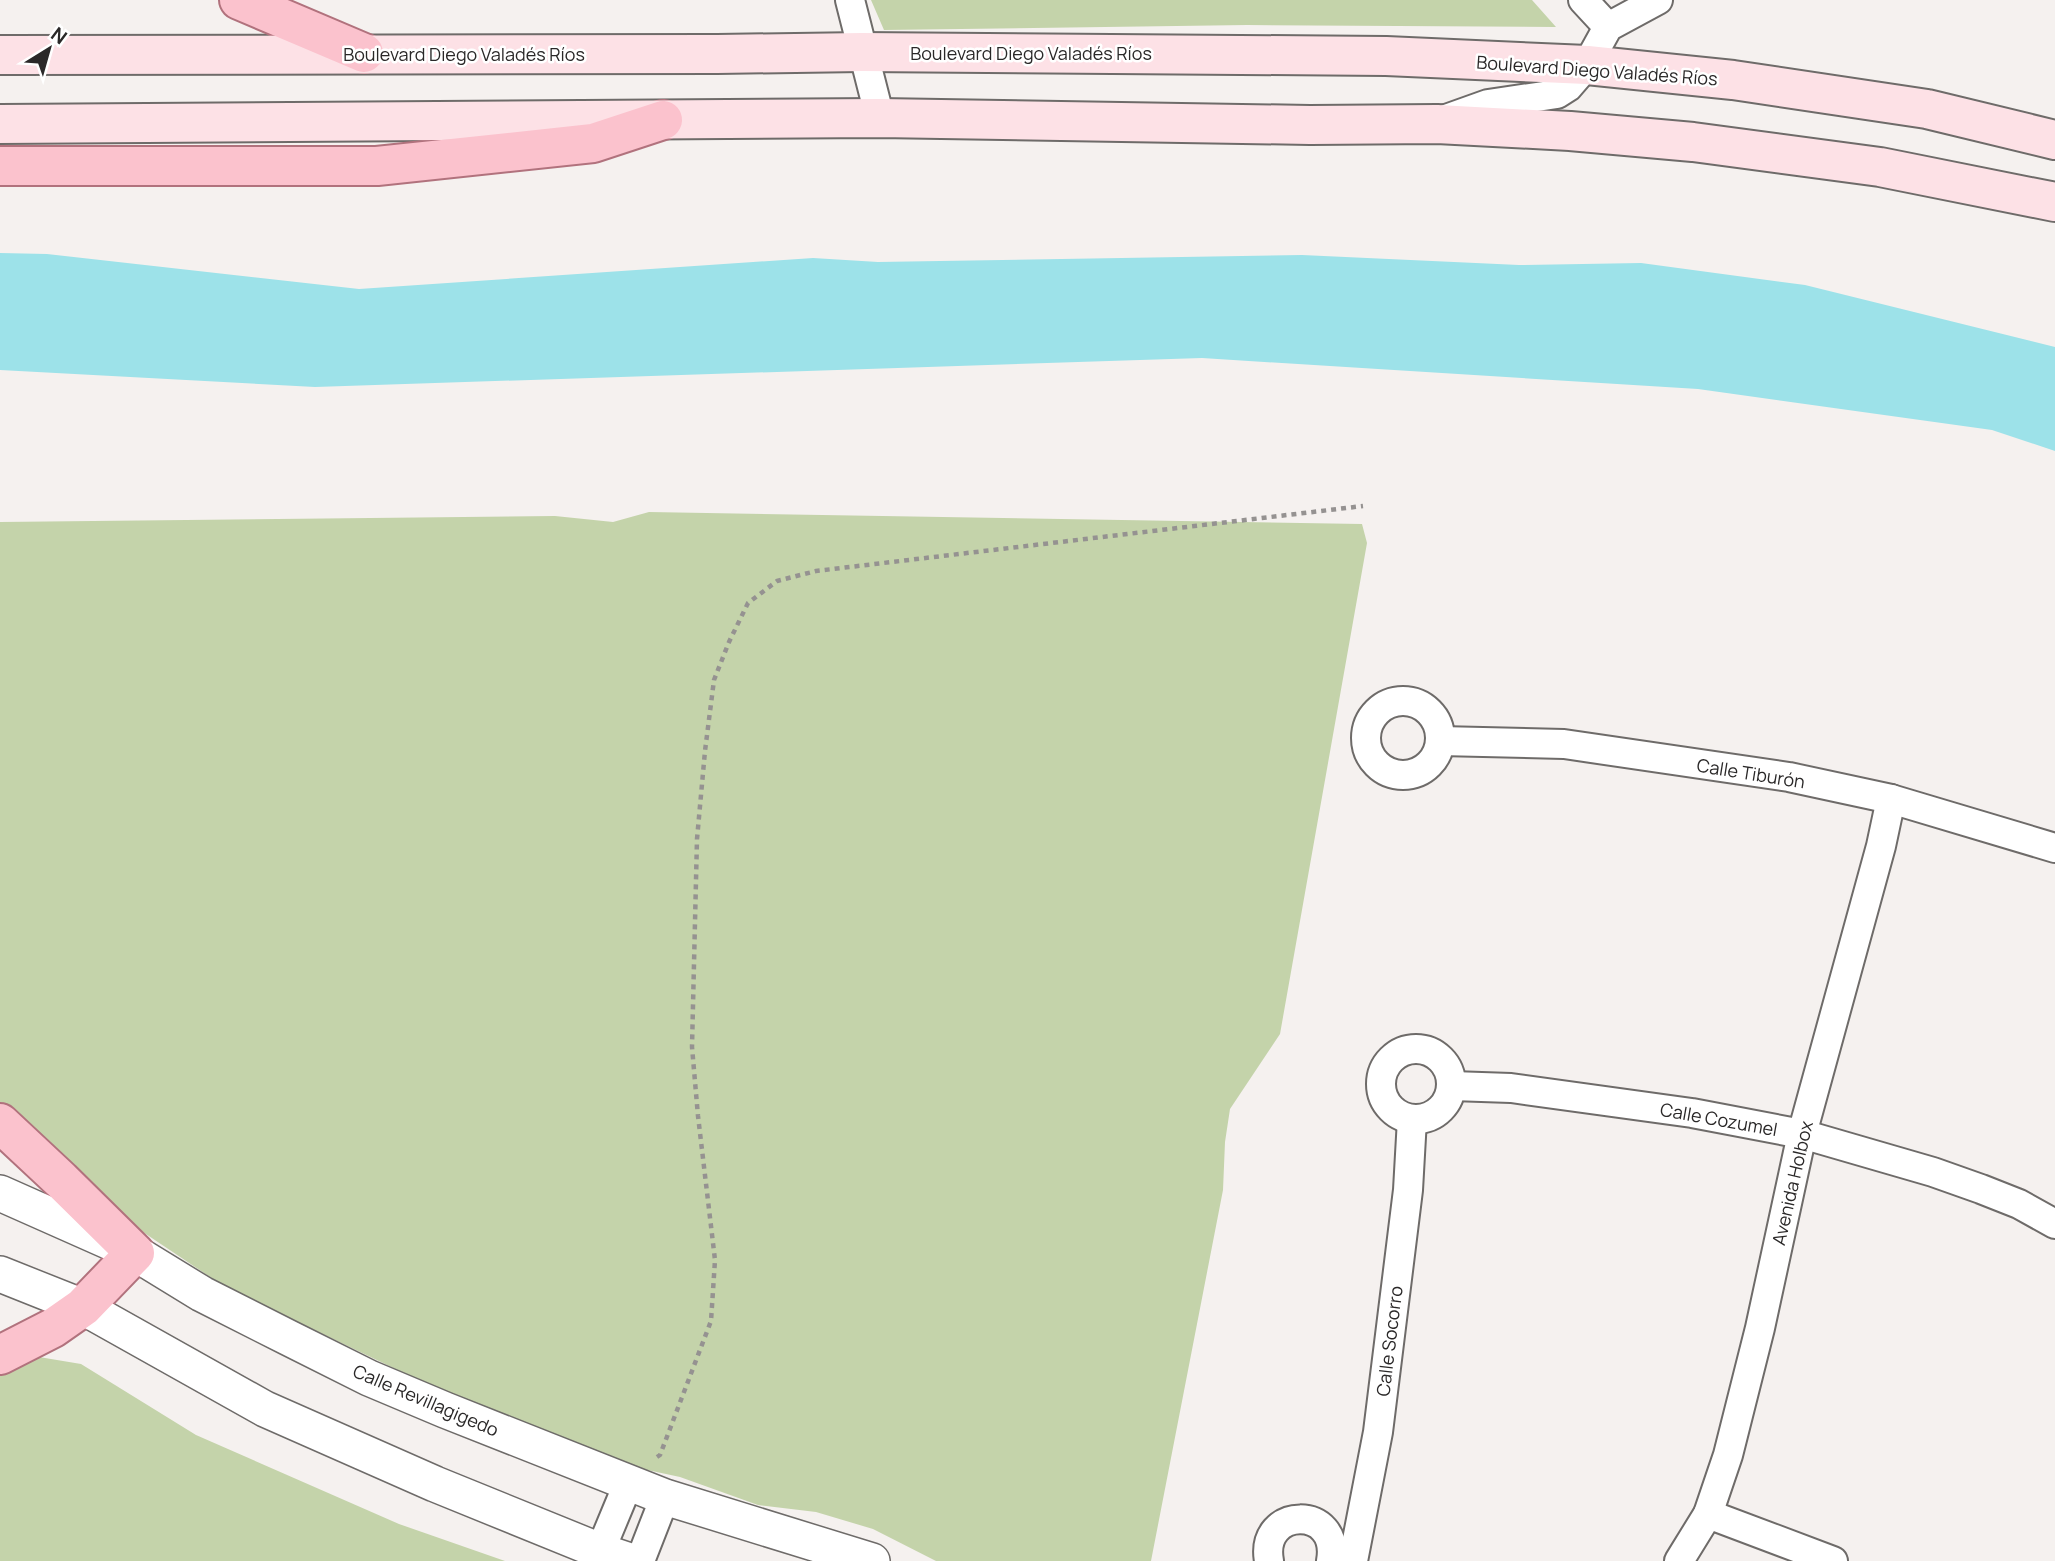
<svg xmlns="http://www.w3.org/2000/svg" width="2055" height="1561" font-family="Manrope,sans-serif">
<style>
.green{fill:#c4d3aa}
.water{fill:#9de2e9}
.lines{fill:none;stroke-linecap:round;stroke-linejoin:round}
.minor-casing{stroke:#6e6b69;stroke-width:32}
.tertiary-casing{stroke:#6e6b69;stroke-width:38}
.secondary-casing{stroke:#6e6b69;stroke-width:42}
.primary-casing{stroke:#b1727d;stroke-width:42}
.path{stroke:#959291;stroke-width:4.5;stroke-dasharray:5 5;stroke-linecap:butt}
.minor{stroke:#fff;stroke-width:28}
.tertiary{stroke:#fff;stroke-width:35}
.secondary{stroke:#fde1e6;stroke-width:38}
.primary{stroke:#fbc2cd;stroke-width:38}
.labels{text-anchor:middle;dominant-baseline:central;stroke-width:5;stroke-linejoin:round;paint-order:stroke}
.street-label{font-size:18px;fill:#2a2828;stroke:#fff}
</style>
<rect width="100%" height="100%" fill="#f5f1ef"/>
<g class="green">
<polygon points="871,0 1532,0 1556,27 1247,25 884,30"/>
<polygon points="649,512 1362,524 1367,543 1280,1034 1230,1109 1225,1142 1223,1190 1151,1561 936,1561 873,1529 816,1512 758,1505 680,1477 638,1468 529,1433 225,1287 119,1216 3,1112 0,1103 0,522 555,516 613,522"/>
<polygon points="33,1356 81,1364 196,1435 399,1524 505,1561 0,1561 0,1362"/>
</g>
<polygon class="water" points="0,253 47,254 359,289 813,258 878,262 1302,255 1519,265 1641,263 1805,285 2055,347 2055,451 1992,430 1698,389 1202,358 315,387 0,370"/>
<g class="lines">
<g class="minor-casing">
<g id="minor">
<polyline points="850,0 880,118"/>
<polyline points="1583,0 1608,27"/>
<polyline points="1446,119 1488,104 1557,94 1568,87 1587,65 1608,27 1658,0"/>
<circle cx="1403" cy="738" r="37"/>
<polyline points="1440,741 1564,744 1789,777 1891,799 2055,848"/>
<circle cx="1416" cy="1084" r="35"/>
<polyline points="1452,1086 1511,1088 1692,1113 1802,1134 1933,1172 1981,1189 2019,1204 2055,1224"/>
<polyline points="1708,1514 1833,1561"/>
<polyline points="596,1561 628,1484"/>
<polyline points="640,1561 665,1497"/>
<path d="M1269,1561C1259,1506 1341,1505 1331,1561"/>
<polyline points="1353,1561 1378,1432 1408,1190 1412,1119"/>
<polyline points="1679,1561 1708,1514 1728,1455 1760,1328 1802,1134 1881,846 1891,799"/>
</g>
</g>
<g class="tertiary-casing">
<g id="tertiary">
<polyline points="0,1193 135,1253 202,1294 289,1338 369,1378 445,1410 665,1497 872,1561"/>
<polyline points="0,1274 83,1307 265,1409 435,1484 600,1551 630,1561"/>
</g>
</g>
<g class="secondary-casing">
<g id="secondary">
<polyline points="0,55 717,54 862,52 1386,56 1587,65 1733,80 1927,109 2055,140"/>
<polyline points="0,124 880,118 1310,125 1437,124 1570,131 1693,142 1880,167 2055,202"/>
</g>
</g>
<g class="primary-casing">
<g id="primary">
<polyline points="239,0 364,53"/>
<polyline points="0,166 377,166 593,143 663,120"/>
<polyline points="0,1123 61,1180 135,1253 83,1307 53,1328 0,1355"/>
</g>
</g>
<polyline class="path" points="657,1457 660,1455 711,1321 715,1260 698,1116 692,1047 697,839 705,751 714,680 729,642 748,603 777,581 816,571 1363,506"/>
<use href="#minor" class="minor"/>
<use href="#tertiary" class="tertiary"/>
<use href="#secondary" class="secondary"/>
<use href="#primary" class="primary"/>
</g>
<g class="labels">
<g class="street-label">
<text x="1031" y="53">Boulevard Diego Valadés Ríos</text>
<text x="464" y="54">Boulevard Diego Valadés Ríos</text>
<text transform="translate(1597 70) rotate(4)">Boulevard Diego Valadés Ríos</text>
<text transform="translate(1751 773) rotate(9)">Calle Tiburón</text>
<text transform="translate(1719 1119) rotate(10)">Calle Cozumel</text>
<text transform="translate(1792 1183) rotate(-77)">Avenida Holbox</text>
<text transform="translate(1389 1341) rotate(-83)">Calle Socorro</text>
<text transform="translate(426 1400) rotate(23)">Calle Revillagigedo</text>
</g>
</g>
<g transform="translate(49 49) rotate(37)" stroke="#ffffff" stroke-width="5" paint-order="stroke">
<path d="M0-5L12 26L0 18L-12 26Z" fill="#2a2828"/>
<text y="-10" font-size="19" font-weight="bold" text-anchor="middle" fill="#2a2828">N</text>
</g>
</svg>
